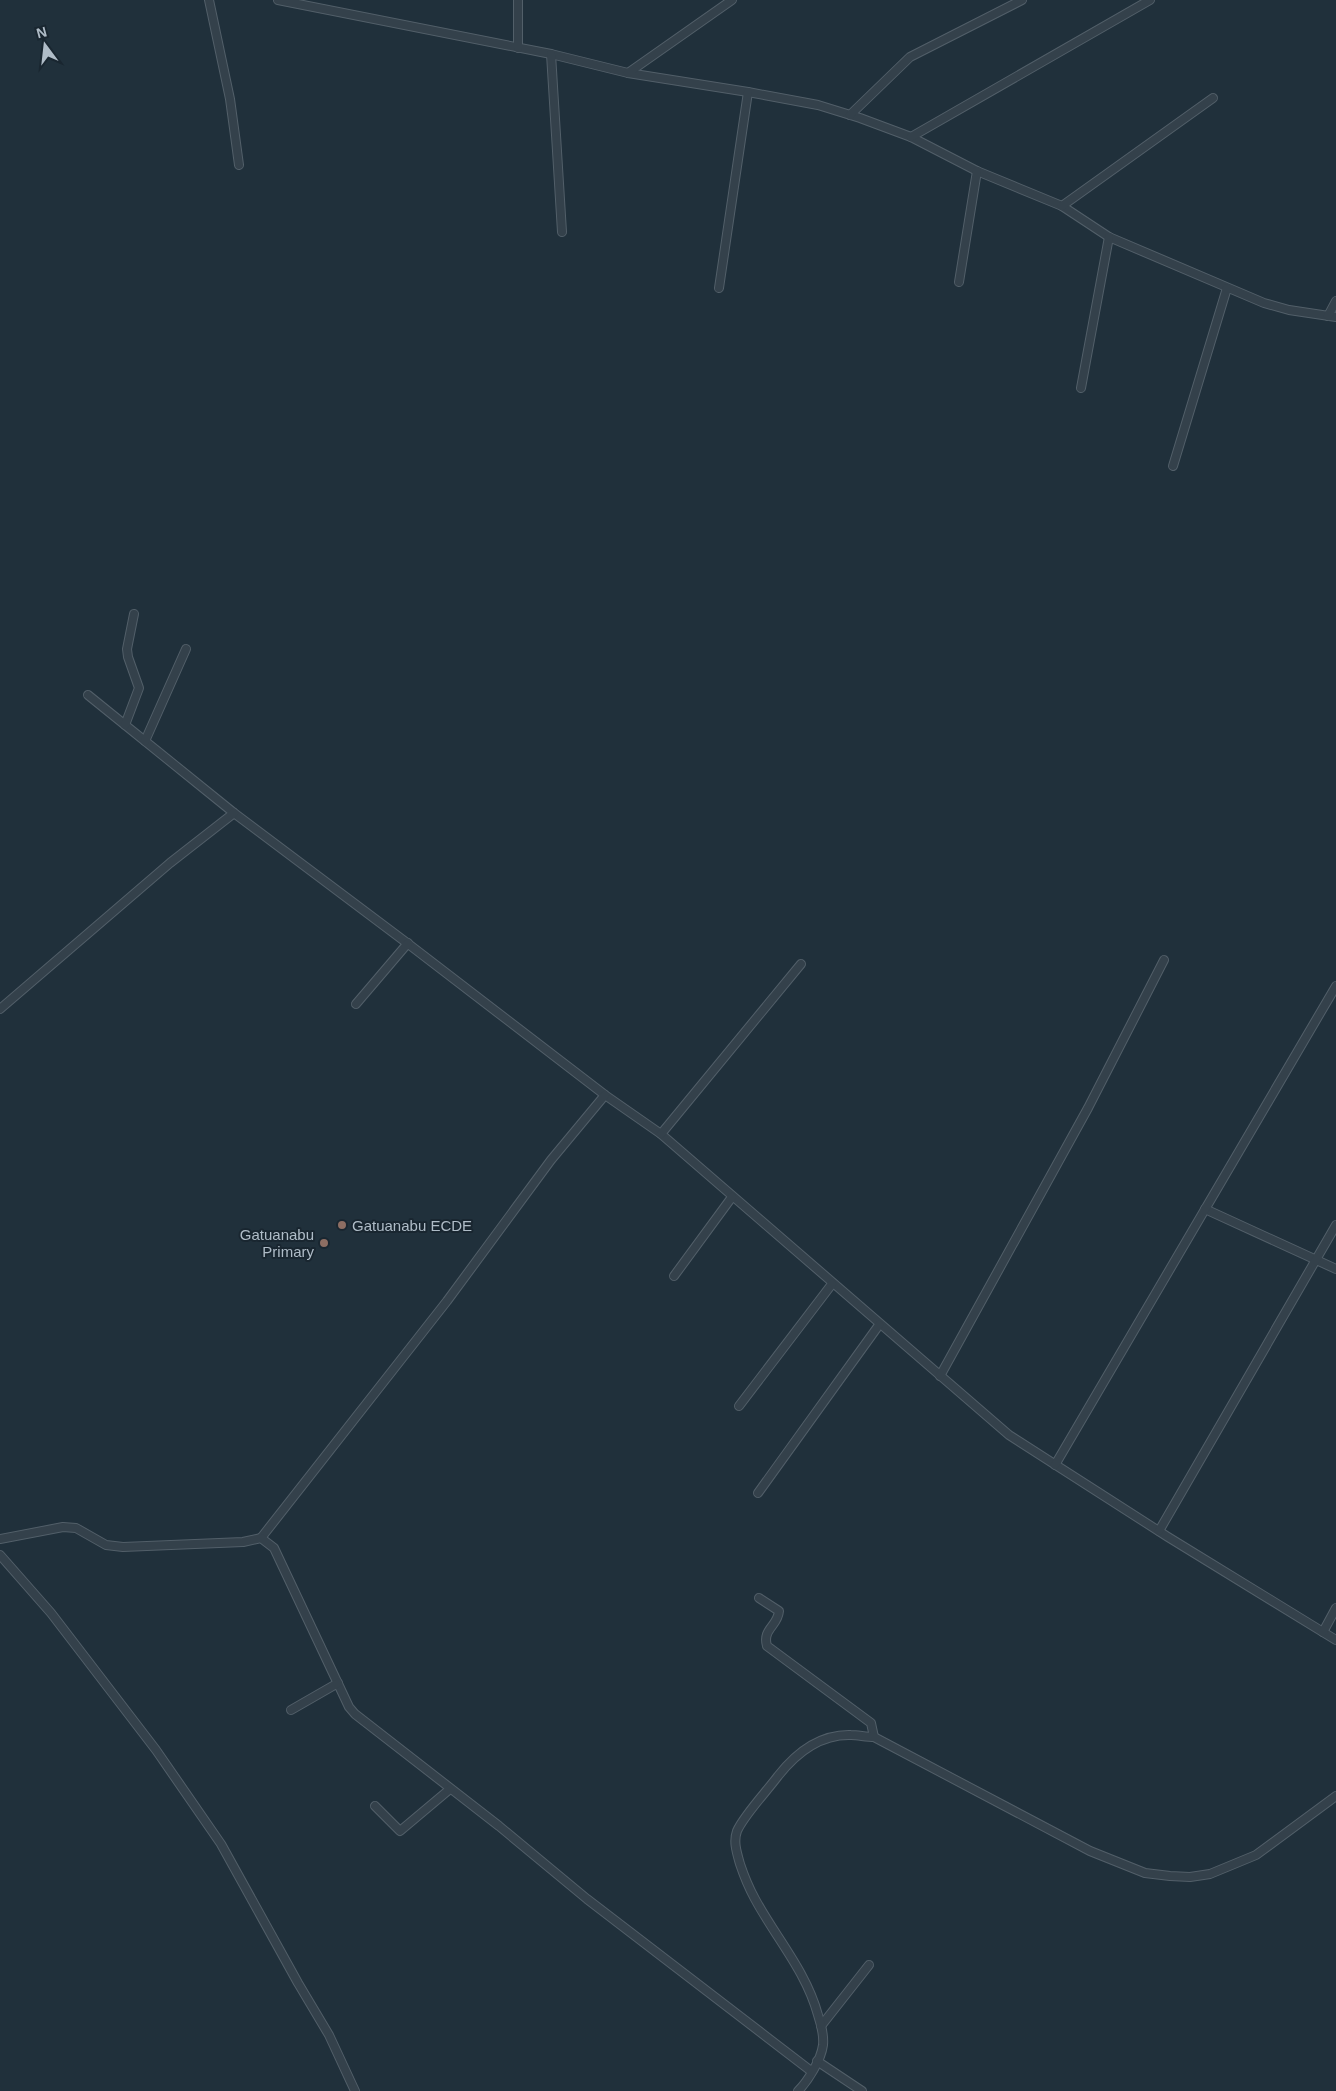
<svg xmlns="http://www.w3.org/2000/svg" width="1336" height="2091" font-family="Arial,sans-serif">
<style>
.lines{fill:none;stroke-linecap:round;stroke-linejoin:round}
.street-casing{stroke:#525f69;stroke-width:10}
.street{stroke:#34414b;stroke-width:8}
.education-dot{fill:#8d6e63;stroke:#192630;stroke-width:2}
.labels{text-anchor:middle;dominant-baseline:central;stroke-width:4;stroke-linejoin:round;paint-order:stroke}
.poi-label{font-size:15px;fill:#afbcc7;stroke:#192630;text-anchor:start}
</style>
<rect width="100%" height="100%" fill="#20303b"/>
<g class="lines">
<g class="street-casing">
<g id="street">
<polyline points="209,0 230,99 239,165"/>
<polyline points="278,0 551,54 628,73 748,92 818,105 860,118 911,137 977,171 1062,206 1109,237 1264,303 1289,310 1336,317"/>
<polyline points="518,0 518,48"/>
<polyline points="551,54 562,232"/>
<polyline points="628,73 732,0"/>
<polyline points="850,115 910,57 1022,0"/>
<polyline points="911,137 1150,0"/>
<polyline points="1062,206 1213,98"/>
<polyline points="959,282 977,171"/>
<polyline points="719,288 748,92"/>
<polyline points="1328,316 1336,301"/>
<polyline points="1081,388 1109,237"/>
<polyline points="1173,466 1227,288"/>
<polyline points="88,695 234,813 411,946 605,1095 661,1134 1009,1435 1168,1537 1336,1640"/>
<polyline points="125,725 139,688 128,657 127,649 134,614"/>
<polyline points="145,741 186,649"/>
<polyline points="356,1004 408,943"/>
<polyline points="0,1009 170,863 234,813"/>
<polyline points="661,1134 801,964"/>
<polyline points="1205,1209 1336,1269"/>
<polyline points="674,1276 732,1197"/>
<polyline points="940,1376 1088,1108 1164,960"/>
<polyline points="739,1406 832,1284"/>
<polyline points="1055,1465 1336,986"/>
<polyline points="758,1493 879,1325"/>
<polyline points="1159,1531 1336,1225"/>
<polyline points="261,1538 447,1301 551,1160 605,1095"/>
<polyline points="0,1539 63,1527 76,1528 106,1545 123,1547 243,1542 261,1538 274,1548 349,1707 355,1714 499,1826 587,1899 811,2071"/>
<polyline points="0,1555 51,1613 156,1750 221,1844 298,1983 329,2035 355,2091"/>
<path d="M759,1598L779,1611C778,1626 762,1629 767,1646L871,1723L874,1737"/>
<polyline points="1323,1632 1336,1608"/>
<polyline points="291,1710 338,1683"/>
<polyline points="375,1806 400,1831 450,1789"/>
<polyline points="821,2026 869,1965"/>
<polyline points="817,2061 862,2091"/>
<path d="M798,2091C808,2081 821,2060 823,2045C824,2035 821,2024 818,2015C806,1971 776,1938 755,1899C749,1888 744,1876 740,1864C737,1853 733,1842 737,1831C744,1815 767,1791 778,1776C796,1753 820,1734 851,1735C858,1735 866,1737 874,1737L1090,1851L1145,1873L1170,1876L1190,1877L1210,1874L1256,1855L1336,1796"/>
</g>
</g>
<use href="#street" class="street"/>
</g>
<g class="education-dot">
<circle cx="342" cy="1225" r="5"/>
<circle cx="324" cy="1243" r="5"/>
</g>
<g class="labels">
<g class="poi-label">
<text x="352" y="1225">Gatuanabu ECDE</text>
<text x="314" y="1234" text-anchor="end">Gatuanabu<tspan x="314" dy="17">Primary</tspan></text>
</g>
</g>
<g transform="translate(45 45) rotate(345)" stroke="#192630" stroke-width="4" paint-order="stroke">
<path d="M0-4L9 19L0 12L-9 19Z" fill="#afbcc7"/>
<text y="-8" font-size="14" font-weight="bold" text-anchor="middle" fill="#afbcc7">N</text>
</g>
</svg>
